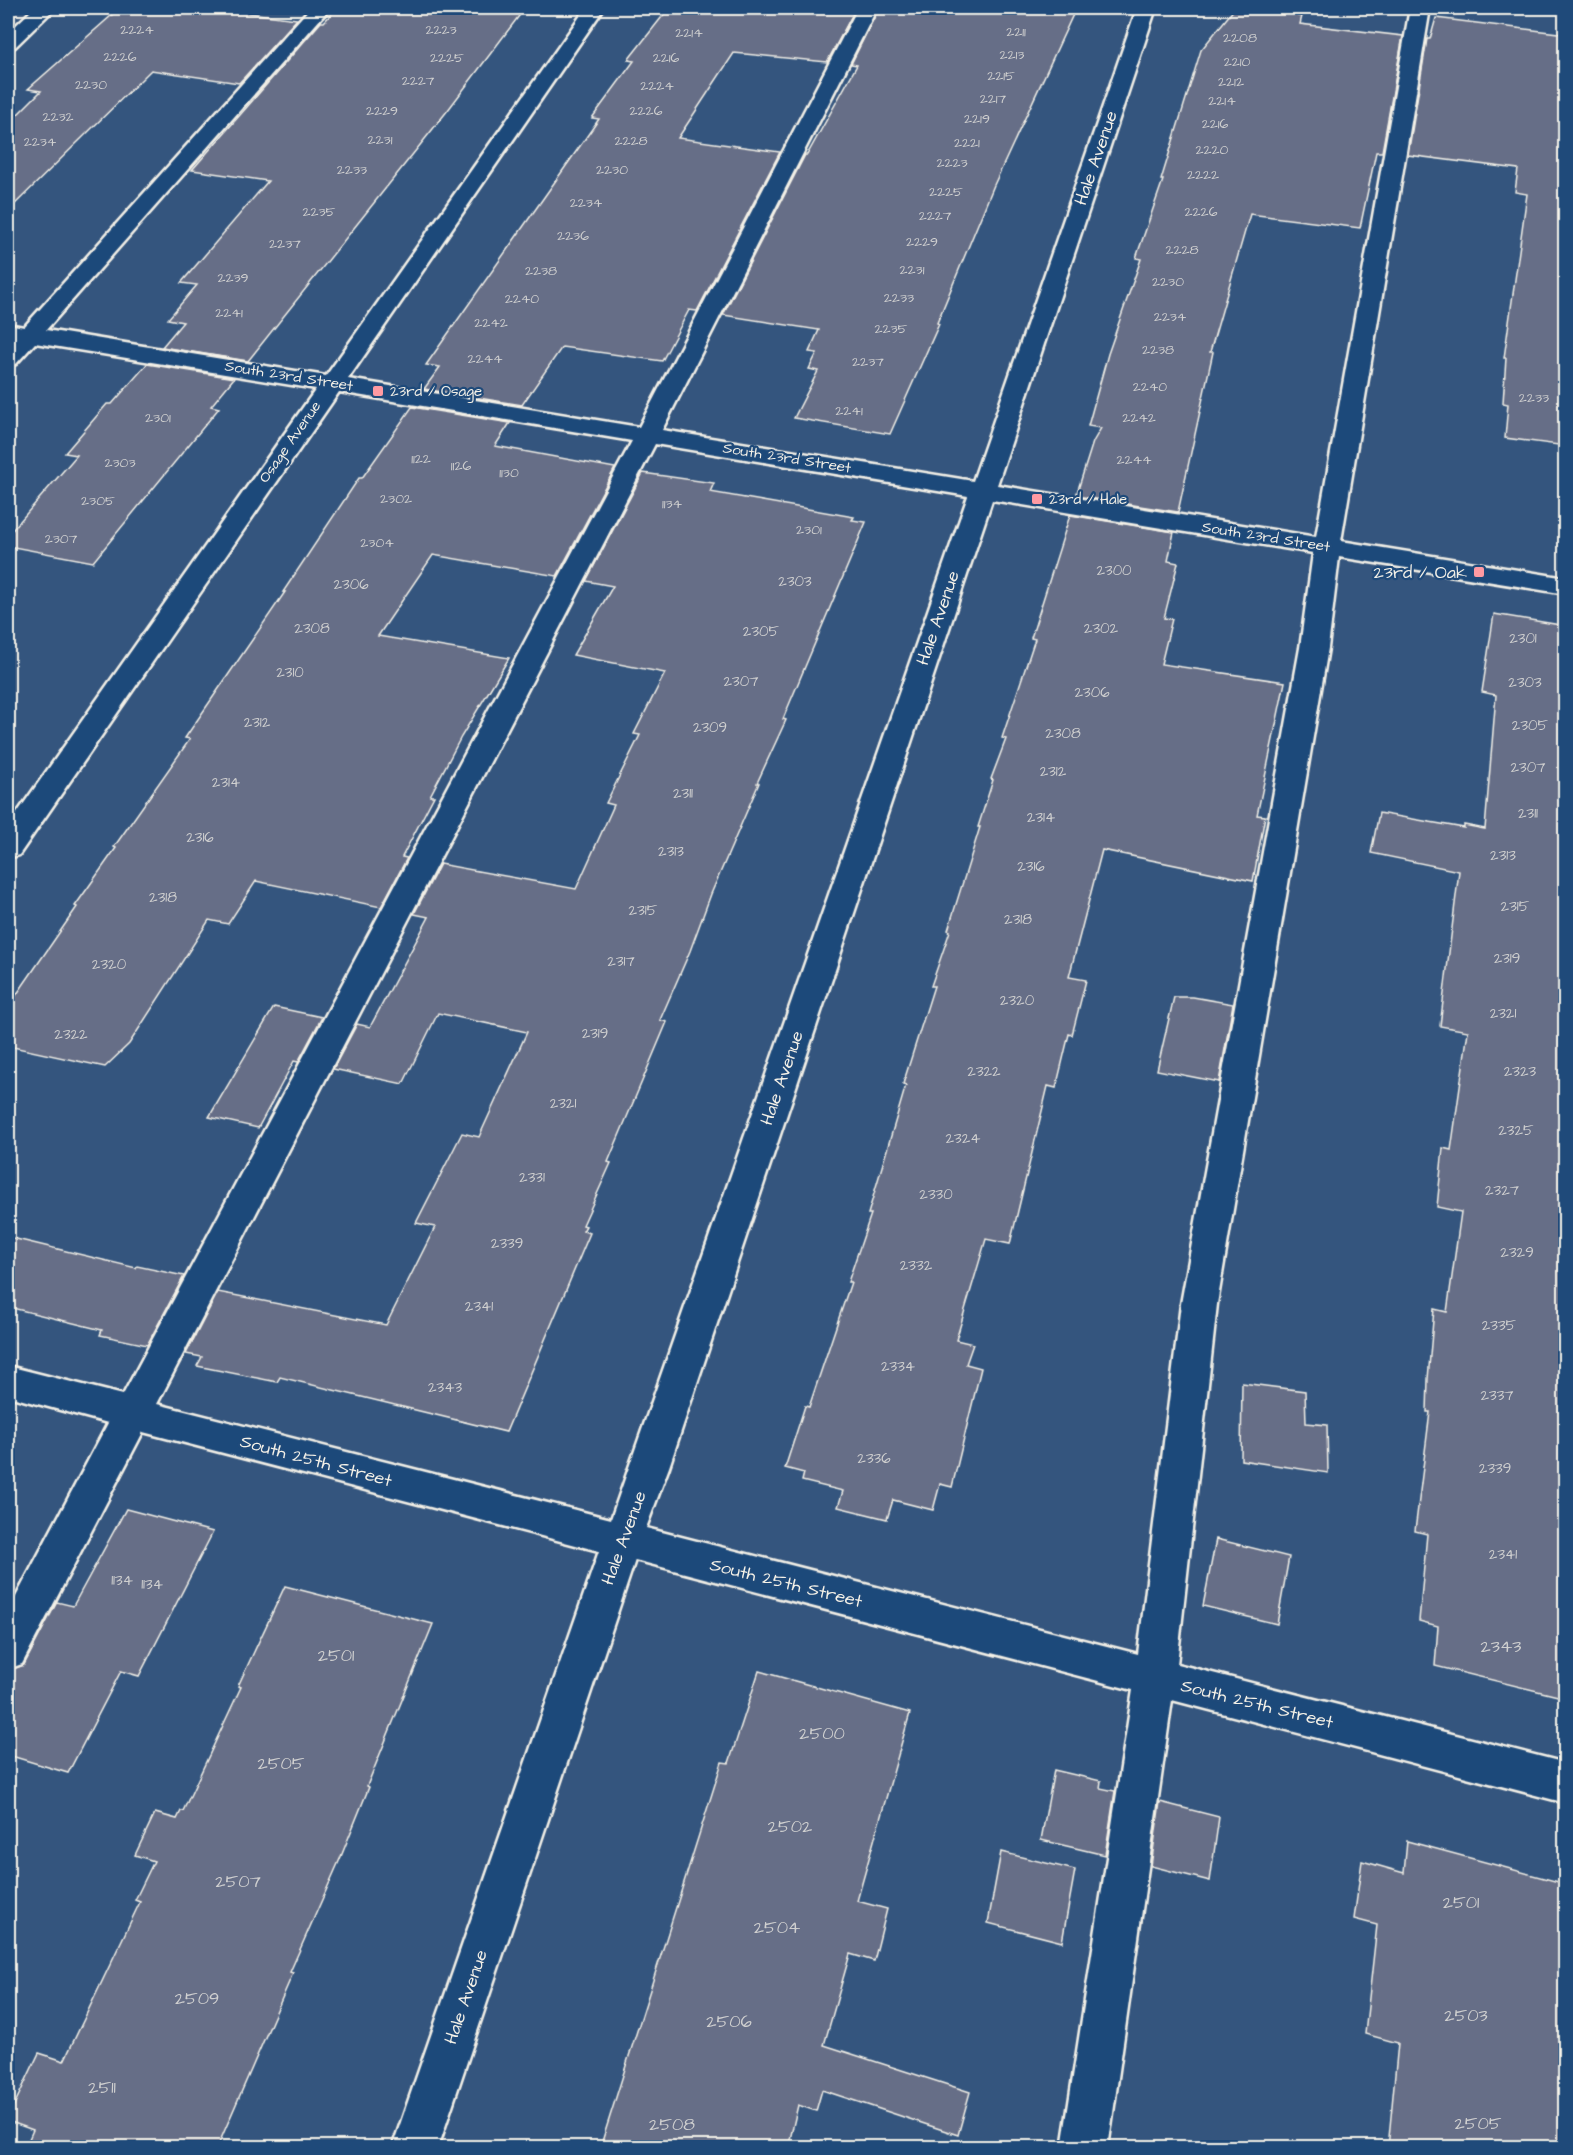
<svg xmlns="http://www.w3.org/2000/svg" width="1573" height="2155" font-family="'Architects Daughter',sans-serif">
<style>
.building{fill:#666e87;stroke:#f4f1e8;stroke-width:1.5}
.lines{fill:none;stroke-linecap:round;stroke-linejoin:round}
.minor-casing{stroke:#f4f1e8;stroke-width:5}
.minor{fill:#1f4a7a;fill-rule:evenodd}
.poi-dot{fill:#ff9aa2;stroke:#1f4a7a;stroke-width:2}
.labels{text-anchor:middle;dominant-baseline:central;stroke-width:4.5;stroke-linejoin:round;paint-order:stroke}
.far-number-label{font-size:14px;fill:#d0d0d0}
.far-street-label{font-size:15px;fill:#f4f1e8;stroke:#1f4a7a}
.far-poi-label{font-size:15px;fill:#f4f1e8;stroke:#1f4a7a;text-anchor:start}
.number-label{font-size:15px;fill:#d0d0d0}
.street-label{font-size:18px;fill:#f4f1e8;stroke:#1f4a7a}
.poi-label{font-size:18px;fill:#f4f1e8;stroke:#1f4a7a;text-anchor:end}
.near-number-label{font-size:18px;fill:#d0d0d0}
</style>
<rect width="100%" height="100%" fill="#34557e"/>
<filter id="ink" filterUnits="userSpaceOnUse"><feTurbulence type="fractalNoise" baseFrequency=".0167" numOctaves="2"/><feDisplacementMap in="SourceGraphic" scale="12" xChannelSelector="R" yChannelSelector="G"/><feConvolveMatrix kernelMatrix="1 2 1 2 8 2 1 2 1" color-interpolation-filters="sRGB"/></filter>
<g filter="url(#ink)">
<g class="building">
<polygon points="120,8 210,8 297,19 239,83 151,70 8,211 8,124 41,91 28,89"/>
<polygon points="337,8 525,8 448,110 248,361 162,347 183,322 168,319 197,285 181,283 268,181 192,170 321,22 324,22"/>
<polygon points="669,8 856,8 827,62 734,53 678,138 780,152 697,311 689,310 662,361 562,347 522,405 424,389 440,367 426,365 599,119 592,118 634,61 628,60"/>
<polygon points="879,8 1076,8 994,185 937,323 939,324 890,434 794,418 818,371 809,369 817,353 809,352 819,330 723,315 805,155 807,155 857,65 851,64"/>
<polygon points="1235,8 1300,8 1298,16 1302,16 1300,24 1403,36 1382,152 1376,152 1360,228 1250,214 1210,352 1213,352 1178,512 1076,496 1093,442 1101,428 1088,426 1108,354 1141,259 1136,258 1163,180 1161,180 1201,50"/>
<polygon points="1436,18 1566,34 1566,446 1505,438 1508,404 1503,403 1506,358 1504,358 1527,194 1515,192 1518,169 1408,155 1427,39 1430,39"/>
<polygon points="147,364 234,378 211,406 219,408 93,562 8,546 8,535 77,455 65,453 107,404 112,404"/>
<polygon points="412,407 510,423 495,446 615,468 557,576 433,555 378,636 509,658 461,737 430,796 434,796 402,857 407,858 381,907 256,881 228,924 209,920 129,1044 105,1067 8,1046 8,1007 77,907 75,906 116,848 114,847 190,739 185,738 285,592 283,592 359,478 362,478"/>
<polygon points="643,473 714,483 710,492 854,517 852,520 866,522 783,719 786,720 757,783 759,783 711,894 690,951 660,1020 667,1022 608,1162 611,1163 583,1225 586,1226 583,1231 590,1233 506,1432 280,1377 277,1382 197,1366 202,1357 186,1354 218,1292 386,1325 435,1227 416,1223 462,1133 479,1137 527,1032 438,1013 403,1084 333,1069 357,1024 370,1027 429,917 414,914 440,864 576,889 614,805 606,803 640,735 634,734 665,673 573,655 613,586 586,581"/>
<polygon points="1070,515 1174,532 1168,561 1178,563 1164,618 1172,619 1161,664 1285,682 1257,815 1265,816 1253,881 1102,850 1069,977 1086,980 1072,1035 1069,1034 1056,1088 1048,1086 1010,1244 986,1239 956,1340 973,1344 966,1364 981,1368 952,1487 940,1484 933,1510 893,1500 887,1519 838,1507 843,1491 802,1481 804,1473 785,1468 805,1406 809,1407 851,1282 848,1282 871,1214 868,1214 906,1085 903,1084 934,986 931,986 950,931 948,930 980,827 978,827 993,780 991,779 1006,739 1002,738 1035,639 1031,638"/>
<polygon points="1494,614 1566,626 1566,1698 1435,1666 1438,1626 1419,1621 1427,1534 1415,1531 1430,1412 1427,1412 1428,1379 1434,1309 1447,1312 1461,1212 1437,1207 1443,1148 1451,1150 1468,1031 1440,1026 1459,871 1371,853 1379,813 1464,828 1464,825 1485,829 1496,695 1482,692"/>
<polygon points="1174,997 1193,997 1233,1004 1219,1082 1157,1070"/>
<polygon points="274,1007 322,1017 298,1062 294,1061 258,1128 209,1117"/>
<polygon points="8,1237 136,1268 137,1266 184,1276 147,1345 100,1335 102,1330 8,1307"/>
<polygon points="1242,1383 1305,1391 1306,1423 1327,1425 1328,1473 1241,1460"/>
<polygon points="126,1509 213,1532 139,1676 121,1671 68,1773 8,1755 8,1671 24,1665 57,1602 73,1606"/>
<polygon points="1216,1539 1289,1557 1277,1624 1203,1606"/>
<polygon points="285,1586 433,1624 367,1786 369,1787 340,1859 290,1972 293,1973 217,2148 25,2148 33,2130 8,2121 8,2118 39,2053 64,2061 140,1902 135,1900 154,1861 135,1855 155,1813 177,1819 181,1811 183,1811 241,1687 238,1686"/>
<polygon points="759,1671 910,1713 857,1901 887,1909 874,1961 850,1954 824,2045 970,2092 958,2135 822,2090 816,2111 798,2105 788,2148 600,2148 722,1762 729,1763"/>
<polygon points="1054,1770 1101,1781 1100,1788 1115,1791 1105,1855 1041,1840"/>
<polygon points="1160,1802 1219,1817 1210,1881 1151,1866"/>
<polygon points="1407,1841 1566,1884 1566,2148 1388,2148 1398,2043 1365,2034 1377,1925 1354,1919 1362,1861 1404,1873"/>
<polygon points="1001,1852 1075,1870 1062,1942 988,1923"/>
</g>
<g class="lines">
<g class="minor-casing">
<g id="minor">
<polygon points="34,8 55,8 15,47 8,49 8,33"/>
<path d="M310,8H330L46,330L326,376L586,8H604L348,379L639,427L858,8H877L662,430L973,481L1137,8H1156L997,485L1316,537L1410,8H1430L1341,541L1566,578V594L1339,557L1328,648L1217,1304L1177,1664L1566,1763V1803L1172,1700L1108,2148H1062L1133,1690L635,1560L438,2148H392L599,1551L143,1432L22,1664L8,1669V1612L108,1423L8,1396V1366L123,1395L632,441L339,392L19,855L8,858V826L316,389L35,343L16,364L8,366V345L13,339L8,338V324L24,327ZM655,444L968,496L611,1519L157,1404ZM992,500L1313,553L1300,648L1181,1304L1138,1654L646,1528L669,1467Z"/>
</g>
</g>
<use href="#minor" class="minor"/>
</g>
</g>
<g class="poi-dot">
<rect x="372" y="385" width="12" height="12" rx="3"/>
<rect x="1031" y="493" width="12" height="12" rx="3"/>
<rect x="1473" y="566" width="12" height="12" rx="3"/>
</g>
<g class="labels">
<g class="far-number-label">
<text x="137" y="30">2224</text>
<text x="441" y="30">2223</text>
<text x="1016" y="32">2211</text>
<text x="689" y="33">2214</text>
<text x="1240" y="38">2208</text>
<text x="1012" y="55">2213</text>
<text x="120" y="57">2226</text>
<text x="447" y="58">2225</text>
<text x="666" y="58">2216</text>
<text x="1237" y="62">2210</text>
<text x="1001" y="76">2215</text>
<text x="418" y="81">2227</text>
<text x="1231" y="82">2212</text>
<text x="91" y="85">2230</text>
<text x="657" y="86">2224</text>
<text x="993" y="99">2217</text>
<text x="1222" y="101">2214</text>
<text x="382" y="111">2229</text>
<text x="646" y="111">2226</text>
<text x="58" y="117">2232</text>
<text x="977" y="119">2219</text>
<text x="1215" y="124">2216</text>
<text x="380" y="140">2231</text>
<text x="631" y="141">2228</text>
<text x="40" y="142">2234</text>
<text x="967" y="143">2221</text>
<text x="1212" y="150">2220</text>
<text x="952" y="163">2223</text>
<text x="352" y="170">2233</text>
<text x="612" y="170">2230</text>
<text x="1203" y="175">2222</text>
<text x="946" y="192">2225</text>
<text x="586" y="203">2234</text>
<text x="319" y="212">2235</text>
<text x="1201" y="212">2226</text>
<text x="935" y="216">2227</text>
<text x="573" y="236">2236</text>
<text x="922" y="242">2229</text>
<text x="285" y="244">2237</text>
<text x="1182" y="250">2228</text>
<text x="912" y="270">2231</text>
<text x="541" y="271">2238</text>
<text x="233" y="278">2239</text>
<text x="1168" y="282">2230</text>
<text x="899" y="298">2233</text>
<text x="522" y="299">2240</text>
<text x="229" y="313">2241</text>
<text x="1170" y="317">2234</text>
<text x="491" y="323">2242</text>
<text x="891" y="329">2235</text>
<text x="1158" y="350">2238</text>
<text x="485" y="359">2244</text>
<text x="868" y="362">2237</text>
<text x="1150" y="387">2240</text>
<text x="1534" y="398">2233</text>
<text x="849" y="411">2241</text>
<text x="158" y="418">2301</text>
<text x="1139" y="418">2242</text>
<text x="421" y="459">1122</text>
<text x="1134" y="460">2244</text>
<text x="120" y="463">2303</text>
<text x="461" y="466">1126</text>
<text x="509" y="473">1130</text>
<text x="396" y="499">2302</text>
<text x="98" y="501">2305</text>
<text x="672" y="504">1134</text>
<text x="809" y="530">2301</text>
<text x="61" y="539">2307</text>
<text x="377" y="543">2304</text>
</g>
<g class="far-street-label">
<text transform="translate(289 376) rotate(9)">South 23rd Street</text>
<text transform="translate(290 442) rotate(-55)">Osage Avenue</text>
<text transform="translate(787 458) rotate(9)">South 23rd Street</text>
<text transform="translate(1266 537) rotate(9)">South 23rd Street</text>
</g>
<g class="far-poi-label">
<text x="390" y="391">23rd / Osage</text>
<text x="1049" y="499">23rd / Hale</text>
</g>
<g class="number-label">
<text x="1114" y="570">2300</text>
<text x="795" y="581">2303</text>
<text x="351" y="584">2306</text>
<text x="312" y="628">2308</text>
<text x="1101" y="628">2302</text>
<text x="761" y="631">2305</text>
<text x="1523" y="638">2301</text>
<text x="290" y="672">2310</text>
<text x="741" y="681">2307</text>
<text x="1525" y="682">2303</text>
<text x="1092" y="692">2306</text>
<text x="257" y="722">2312</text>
<text x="1530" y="725">2305</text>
<text x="710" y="727">2309</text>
<text x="1063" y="733">2308</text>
<text x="1528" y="767">2307</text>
<text x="1053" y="771">2312</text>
<text x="226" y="782">2314</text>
<text x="683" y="793">2311</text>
<text x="1528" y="813">2311</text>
<text x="1041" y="817">2314</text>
<text x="200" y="837">2316</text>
<text x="671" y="851">2313</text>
<text x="1503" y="855">2313</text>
<text x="1031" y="866">2316</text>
<text x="163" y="897">2318</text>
<text x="1515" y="906">2315</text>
<text x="643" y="910">2315</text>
<text x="1018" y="919">2318</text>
<text x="1507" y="958">2319</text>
<text x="621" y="961">2317</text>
<text x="109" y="964">2320</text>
<text x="1017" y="1000">2320</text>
<text x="1503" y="1013">2321</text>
<text x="595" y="1033">2319</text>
<text x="71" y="1034">2322</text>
<text x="984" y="1071">2322</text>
<text x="1520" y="1071">2323</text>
<text x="563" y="1103">2321</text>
<text x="1516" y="1130">2325</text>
<text x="963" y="1138">2324</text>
<text x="532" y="1177">2331</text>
<text x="1502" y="1190">2327</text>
<text x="936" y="1194">2330</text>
<text x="507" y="1243">2339</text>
<text x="1517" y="1252">2329</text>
<text x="916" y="1265">2332</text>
<text x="479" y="1306">2341</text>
<text x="1499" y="1325">2335</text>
<text x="898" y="1366">2334</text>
<text x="445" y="1387">2343</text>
<text x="1497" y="1395">2337</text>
<text x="874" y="1458">2336</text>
<text x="1495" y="1468">2339</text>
<text x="1503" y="1554">2341</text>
<text x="122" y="1580">1134</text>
<text x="152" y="1584">1134</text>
</g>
<g class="street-label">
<text transform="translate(1096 158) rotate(-71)">Hale Avenue</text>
<text transform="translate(938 618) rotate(-71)">Hale Avenue</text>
<text transform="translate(782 1078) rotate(-71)">Hale Avenue</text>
<text transform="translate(316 1461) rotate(15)">South 25th Street</text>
<text transform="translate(624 1538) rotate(-70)">Hale Avenue</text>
<text transform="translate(786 1583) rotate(14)">South 25th Street</text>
<text transform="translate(1257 1704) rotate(14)">South 25th Street</text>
<text transform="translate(466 1997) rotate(-71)">Hale Avenue</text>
</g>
<g class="poi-label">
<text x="1467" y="572">23rd / Oak</text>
</g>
<g class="near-number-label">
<text x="1501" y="1646">2343</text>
<text x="336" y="1655">2501</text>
<text x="822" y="1733">2500</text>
<text x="281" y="1763">2505</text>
<text x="790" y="1826">2502</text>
<text x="238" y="1881">2507</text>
<text x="1461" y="1902">2501</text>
<text x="777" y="1927">2504</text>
<text x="197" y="1998">2509</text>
<text x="1466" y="2015">2503</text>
<text x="729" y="2021">2506</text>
<text x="102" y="2087">2511</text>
<text x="1478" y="2123">2505</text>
<text x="672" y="2124">2508</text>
</g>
</g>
<rect width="1573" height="2155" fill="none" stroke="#1f4a7a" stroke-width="30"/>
<rect x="15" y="15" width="1543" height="2125" fill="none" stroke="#f4f1e8" stroke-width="2" filter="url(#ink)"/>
</svg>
